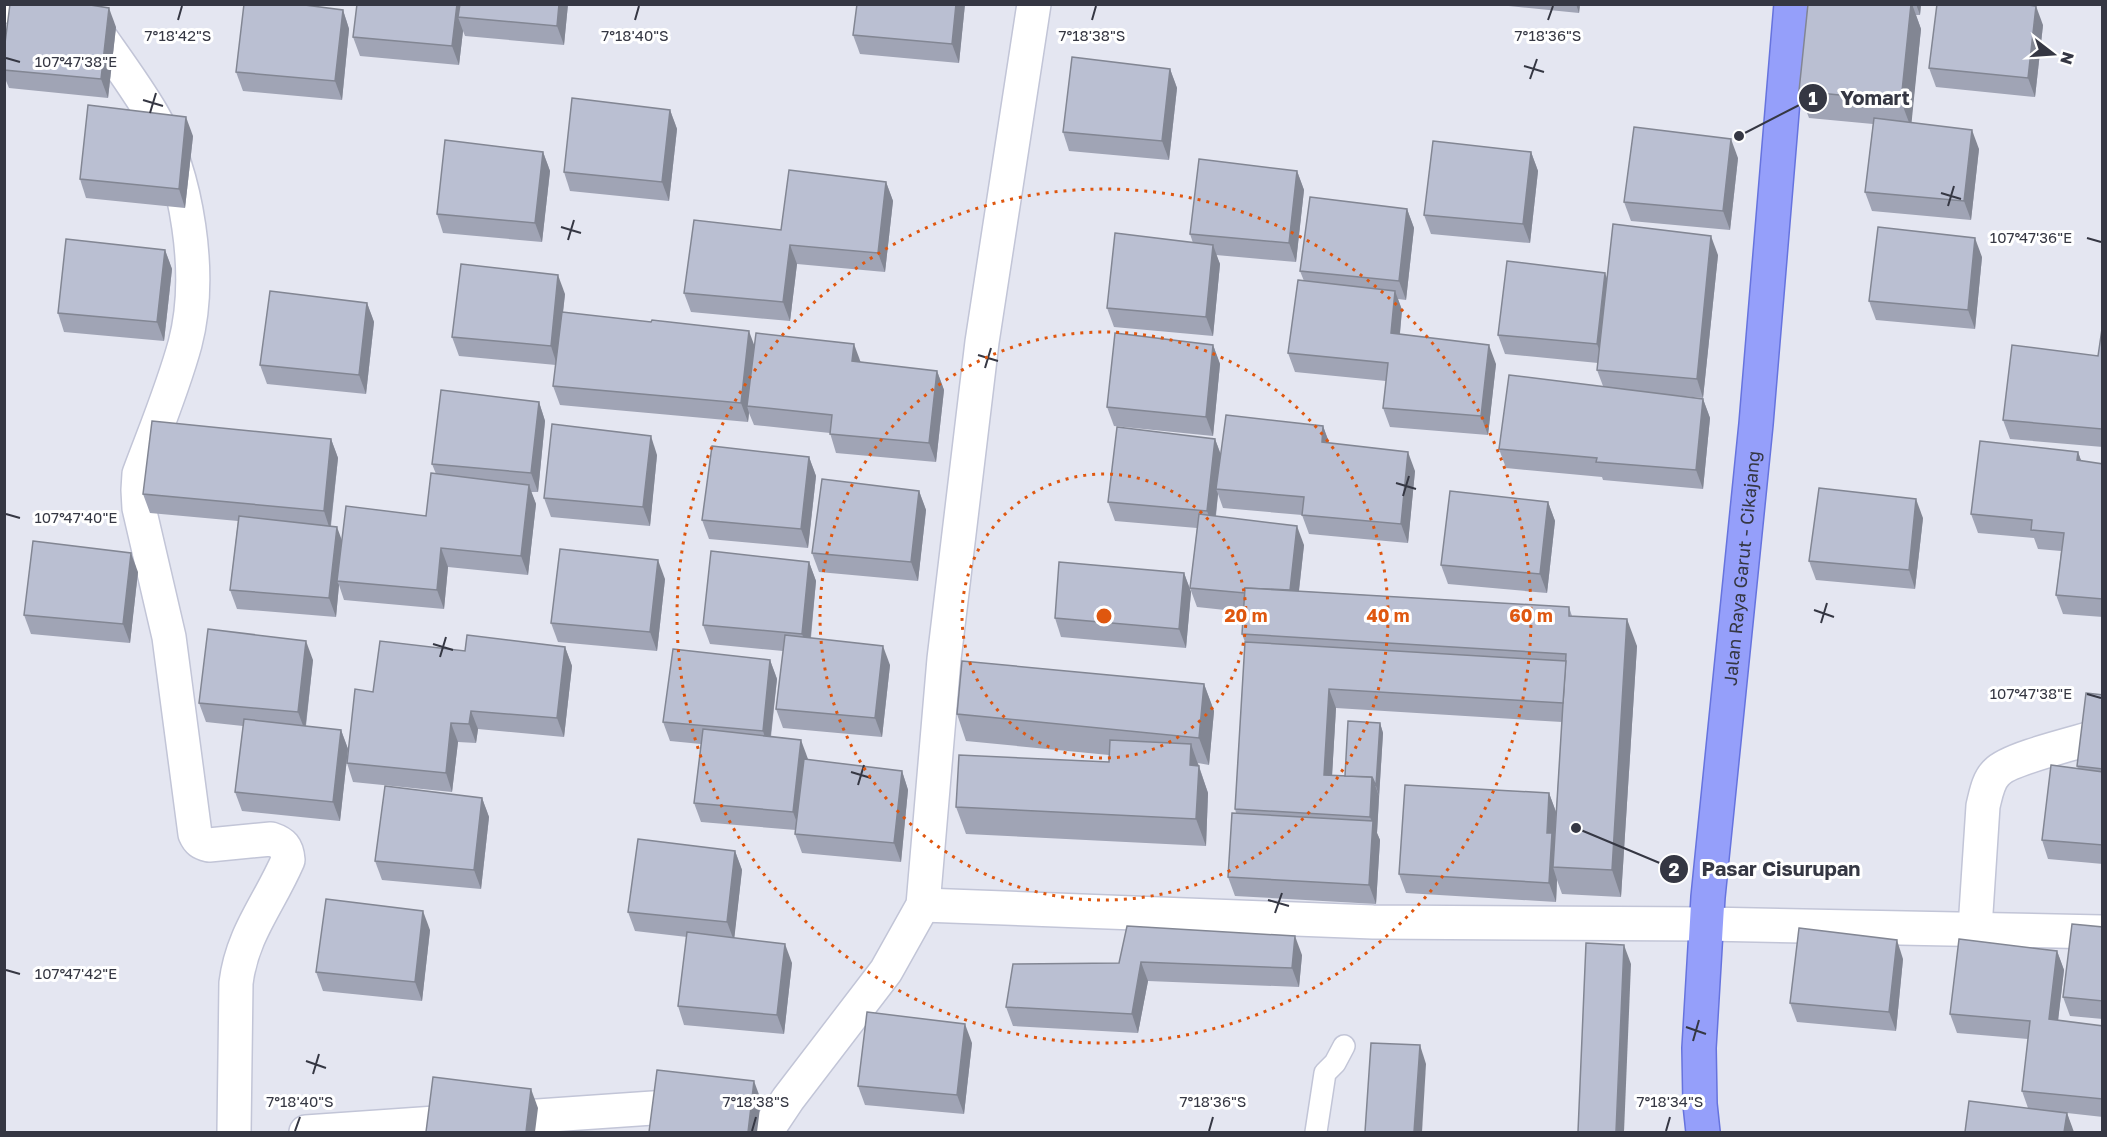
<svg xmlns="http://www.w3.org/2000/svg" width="2107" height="1137" font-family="'Golos Text',sans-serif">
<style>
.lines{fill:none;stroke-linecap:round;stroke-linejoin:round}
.service-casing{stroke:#c2c5d7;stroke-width:24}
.minor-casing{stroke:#c2c5d7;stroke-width:36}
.primary-casing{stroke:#6673de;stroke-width:36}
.service{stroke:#fff;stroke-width:21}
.minor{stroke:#fff;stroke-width:33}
.primary{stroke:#959ffa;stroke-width:33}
.wall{fill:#a0a4b5}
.shaded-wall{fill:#828693}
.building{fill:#babfd2;stroke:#828693;stroke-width:1.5}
.ticks{fill:none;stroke:#353743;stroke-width:2}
.ring{fill:none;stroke:#df570f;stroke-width:3;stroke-dasharray:3 6}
.labels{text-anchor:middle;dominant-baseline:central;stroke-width:6;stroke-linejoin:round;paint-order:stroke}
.street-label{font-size:18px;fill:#353743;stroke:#fff}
.ticks-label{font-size:15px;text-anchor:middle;fill:#353743;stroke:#fff;stroke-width:6;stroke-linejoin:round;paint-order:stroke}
.centre{fill:#df570f;stroke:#fff;stroke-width:3}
.ring-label{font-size:18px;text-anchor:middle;font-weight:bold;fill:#df570f;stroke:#fff;stroke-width:6;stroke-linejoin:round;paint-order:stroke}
.leader{fill:none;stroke:#353743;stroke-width:2}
.callout-dot{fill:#353743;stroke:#fff;stroke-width:2}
.mark-label{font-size:18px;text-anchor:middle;font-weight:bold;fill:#fff}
.callout-label{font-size:20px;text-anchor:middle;font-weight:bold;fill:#353743;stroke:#fff;stroke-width:6;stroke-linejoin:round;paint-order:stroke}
</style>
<rect width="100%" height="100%" fill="#e4e6f1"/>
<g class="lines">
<g class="service-casing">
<polyline id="service" points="1316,1132 1325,1073 1335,1063 1344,1046"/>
</g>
<g class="minor-casing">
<g id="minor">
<path d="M4,6L70,7L85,15C107,48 132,80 152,114C188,175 203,276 185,344C173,388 155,431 139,474L138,490L139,508L169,637L195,834C198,841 201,843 209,845L271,839C283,843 287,847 288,860C269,904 242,934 236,983L234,1132"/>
<polyline points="923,905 1373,922 1707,924 2102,932"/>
<path d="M1975,928L1983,806C1986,794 1988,780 1997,772C2010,758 2081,742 2102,735"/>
<polyline points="306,1132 696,1105"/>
<polyline points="766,1132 788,1099 886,971 923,905 944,659 982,342 1034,4"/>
</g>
</g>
<g class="primary-casing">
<g id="primary">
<path id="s1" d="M1703,1132L1700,1104L1699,1048L1708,897L1756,424L1791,4"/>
</g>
</g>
<use href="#service" class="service"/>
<use href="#minor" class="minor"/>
<use href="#primary" class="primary"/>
</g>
<g class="wall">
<polygon points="357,4 568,4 564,45 465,36 463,31 459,65 360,56 353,37"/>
<polygon points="965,4 959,63 860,54 853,35"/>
<polygon points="1489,4 1580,4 1579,13"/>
<polygon points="1808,4 1921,4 1920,15 1916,15 1921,29 1911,122 1979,149 1971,220 1872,211 1865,192 1873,124 1809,118 1799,91"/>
<polygon points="343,10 349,29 342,100 243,91 236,72"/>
<polygon points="2043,25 2035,97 1936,87 1929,68"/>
<polygon points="116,27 108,98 9,88 4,76 4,51"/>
<polygon points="1170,69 1177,88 1169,160 1069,151 1063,132"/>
<polygon points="670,110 677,129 669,201 570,191 564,172"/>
<polygon points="193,136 185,208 86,198 80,179"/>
<polygon points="543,152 550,171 542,242 443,233 437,214"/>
<polygon points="1531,152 1538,171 1530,243 1431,234 1424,215"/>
<polygon points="1738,158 1730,230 1631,221 1624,202"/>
<polygon points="1297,171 1304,190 1296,262 1216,255 1220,264 1213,336 1114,327 1107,308 1193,243 1190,234"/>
<polygon points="886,182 893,201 885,272 797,264 790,321 691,312 684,293 781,230"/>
<polygon points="1407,209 1414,228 1406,300 1398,299 1402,310 1400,334 1496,364 1488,435 1390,427 1383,408 1386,381 1295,372 1288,353 1304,281 1300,271"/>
<polygon points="165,250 172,269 164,341 64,332 58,313"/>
<polygon points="1718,255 1703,398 1671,395 1703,399 1710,418 1703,489 1603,480 1602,477 1506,468 1499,449 1603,386 1597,370 1598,363 1505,354 1498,335 1607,279"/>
<polygon points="1982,257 1975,329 1876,320 1869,301"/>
<polygon points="565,294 563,312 754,346 860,362 937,371 944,390 936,462 836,453 830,433 754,425 749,413 748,422 560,405 553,386 556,365 459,356 452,337"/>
<polygon points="367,303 374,322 366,394 267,384 260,365"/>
<polygon points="2103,322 2103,447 2010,439 2003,420 2098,356"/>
<polygon points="1213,345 1220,364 1213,436 1114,426 1107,407"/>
<polygon points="539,402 545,421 538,492 531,492 536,504 528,575 448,567 444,609 344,600 339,585 336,617 237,609 230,590 238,521 150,513 143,494 331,439 338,458 331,526 342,542 426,516 436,474 432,464"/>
<polygon points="1323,426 1329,443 1415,471 1408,543 1309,534 1302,515 1223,508 1218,494 1216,516 1304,545 1299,591 1569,607 1572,616 1637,646 1621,897 1562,894 1557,880 1556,902 1406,893 1399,874 1549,793 1556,812 1562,722 1336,708 1332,775 1345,776 1380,723 1383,733 1377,833 1380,840 1376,904 1235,896 1228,877 1236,813 1235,809 1245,642 1242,634 1244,612 1197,607 1190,588 1197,528 1115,521 1108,502 1215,439 1221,455"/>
<polygon points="2078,452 2081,461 2103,464 2103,617 2063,614 2056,595 2061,551 2038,549 2034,538 1978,533 1971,514"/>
<polygon points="657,455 650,526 551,517 544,498"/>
<polygon points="809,457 816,476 808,548 709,539 702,520"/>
<polygon points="919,491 926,510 918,581 819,572 812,553"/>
<polygon points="1548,502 1555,521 1547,593 1448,584 1441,565"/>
<polygon points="1923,518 1915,589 1816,580 1809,561"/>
<polygon points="809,562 816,581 811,638 890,665 882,737 783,728 776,709 783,651 710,644 703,625"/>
<polygon points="138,572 130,643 31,634 24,615"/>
<polygon points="1184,573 1191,592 1186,648 1061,637 1055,618"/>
<polygon points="665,579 657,651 558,642 551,623"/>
<polygon points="565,647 572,666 564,737 478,729 476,743 458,742 452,792 353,782 347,763 373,692 465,651"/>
<polygon points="313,660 306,726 341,730 348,749 340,821 242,811 235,792 243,726 206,722 199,703"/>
<polygon points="770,660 777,679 771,737 808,760 902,771 908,790 901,862 802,853 795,834 796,830 701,822 694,803 701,744 670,741 663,722"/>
<polygon points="1204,684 1214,711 1209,765 1198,763 1208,793 1206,846 966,834 956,807 1109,762 1109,755 966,741 957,714"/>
<polygon points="2103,695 2103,864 2048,859 2042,840 2078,769 2077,766"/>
<polygon points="482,798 489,817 481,889 382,880 375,861"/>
<polygon points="735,851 742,870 734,938 792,963 784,1034 684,1025 678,1006 687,937 635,931 628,912"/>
<polygon points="2103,927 2103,1019 2070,1016 2063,997"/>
<polygon points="430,930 422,1001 323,991 316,972"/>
<polygon points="2057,951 2064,970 2058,1020 2103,1026 2103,1117 2067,1113 2073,1132 1965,1132 2028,1108 2022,1091 2028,1039 1957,1033 1950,1014"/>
<polygon points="1302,955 1299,987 1148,981 1138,1033 1013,1026 1006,1007 1119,963"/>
<polygon points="1903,959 1896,1031 1797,1022 1790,1003"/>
<polygon points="972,1043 964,1114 865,1105 858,1086"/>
</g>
<g class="shaded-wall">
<polygon points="457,4 466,4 458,17 463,31 459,65 452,46"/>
<polygon points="559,4 568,4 564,45 557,26"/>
<polygon points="956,4 965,4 959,63 952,44"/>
<polygon points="1576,4 1580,4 1579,13"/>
<polygon points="1911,4 1912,4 1921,29 1911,128 1901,101"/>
<polygon points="1916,4 1921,4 1920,15"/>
<polygon points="2036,6 2043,25 2035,97 2028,78"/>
<polygon points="109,8 116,27 108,98 101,79"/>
<polygon points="343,10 349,29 342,100 335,81"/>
<polygon points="1170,69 1177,88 1169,160 1162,141"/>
<polygon points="670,110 677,129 669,201 662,182"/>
<polygon points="186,117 193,136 185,208 179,189"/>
<polygon points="1972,130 1979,149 1971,220 1964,201"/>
<polygon points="1731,139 1738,158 1730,230 1723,211"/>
<polygon points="543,152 550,171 542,242 535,223"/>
<polygon points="1531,152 1538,171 1530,243 1523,224"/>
<polygon points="1297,171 1304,190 1296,262 1289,243"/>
<polygon points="886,182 893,201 885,272 878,253"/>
<polygon points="1407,209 1414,228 1406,300 1399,281"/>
<polygon points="1711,236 1718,255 1703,398 1697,379"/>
<polygon points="1975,238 1982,257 1975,329 1968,310"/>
<polygon points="790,245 797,264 790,321 783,302"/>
<polygon points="1213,245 1220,264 1213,336 1206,317"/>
<polygon points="165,250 172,269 164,341 157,322"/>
<polygon points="1605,273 1612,292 1604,363 1597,344"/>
<polygon points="558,275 565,294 557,365 551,346"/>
<polygon points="1395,291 1402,310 1398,352 1391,333"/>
<polygon points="367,303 374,322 366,394 359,375"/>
<polygon points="749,331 756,350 747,406 749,413 748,422 741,403"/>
<polygon points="854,344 861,363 852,361"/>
<polygon points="1213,345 1220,364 1213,436 1206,417"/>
<polygon points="1489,345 1496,364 1488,435 1481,416"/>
<polygon points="937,371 944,390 936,462 929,443"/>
<polygon points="1703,399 1710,418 1703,489 1696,470"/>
<polygon points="539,402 545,421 538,492 531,473"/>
<polygon points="1323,426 1330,445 1322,442"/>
<polygon points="651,436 657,455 650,526 643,507"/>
<polygon points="331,439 338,458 330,530 324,511"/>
<polygon points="1215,439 1222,458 1216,489 1218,494 1214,530 1207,511"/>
<polygon points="1408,452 1415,471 1408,543 1401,524"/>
<polygon points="2078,452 2085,471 2077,460"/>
<polygon points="809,457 816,476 808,548 801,529"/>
<polygon points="529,485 536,504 528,575 521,556"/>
<polygon points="919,491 926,510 918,581 911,562"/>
<polygon points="1916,499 1923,518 1915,589 1909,570"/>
<polygon points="1548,502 1555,521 1547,593 1540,574"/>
<polygon points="1297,526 1304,545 1296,616 1289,597"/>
<polygon points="337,527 344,546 337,581 339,585 336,617 329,598"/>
<polygon points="441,548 448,567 444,609 437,590"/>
<polygon points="131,553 138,572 130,643 123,624"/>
<polygon points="658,560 665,579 657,651 650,632"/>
<polygon points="809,562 816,581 809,653 802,634"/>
<polygon points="1184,573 1191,592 1186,648 1179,629"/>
<polygon points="1627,619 1637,646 1621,897 1612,870"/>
<polygon points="306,641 313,660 305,731 298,712"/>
<polygon points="883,646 890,665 882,737 875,718"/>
<polygon points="565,647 572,666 564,737 557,718"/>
<polygon points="770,660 777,679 769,750 763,731"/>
<polygon points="1204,684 1214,711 1209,765 1199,738"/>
<polygon points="1329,689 1336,708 1331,794 1324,775"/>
<polygon points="471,711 478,729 476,743 469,724"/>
<polygon points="451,723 458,742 452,792 446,773"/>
<polygon points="1380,723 1383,733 1379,796 1376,786"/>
<polygon points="341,730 348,749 340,821 333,802"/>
<polygon points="801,740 808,759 800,831 793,812"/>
<polygon points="1191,744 1208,793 1206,846 1196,819 1190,765"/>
<polygon points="902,771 908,790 901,862 894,843"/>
<polygon points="1372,777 1379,796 1377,833 1380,840 1376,904 1369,885 1373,824 1370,817"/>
<polygon points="1549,793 1556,812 1553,867 1557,880 1556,902 1549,883 1547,833"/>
<polygon points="482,798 489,817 481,889 474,870"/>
<polygon points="735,851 742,870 734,941 727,922"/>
<polygon points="423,911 430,930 422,1001 415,982"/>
<polygon points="1295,936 1302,955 1299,987 1292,968"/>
<polygon points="1897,940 1903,959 1896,1031 1889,1012"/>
<polygon points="785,944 792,963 784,1034 777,1015"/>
<polygon points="1624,945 1631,964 1624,1132 1616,1132"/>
<polygon points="2057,951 2064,970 2056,1038 2049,1019"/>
<polygon points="1141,962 1148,981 1138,1033 1132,1014"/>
<polygon points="965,1024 972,1043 964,1114 957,1095"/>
<polygon points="1420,1045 1426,1064 1422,1132 1414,1132"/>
<polygon points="754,1081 761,1100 757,1132 748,1132"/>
<polygon points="531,1089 538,1108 535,1132 526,1132"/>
<polygon points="2067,1113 2074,1132 2064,1132"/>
</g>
<g class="building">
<polygon points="10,4 84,4 109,8 101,79 4,70 4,51"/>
<polygon points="244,4 297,4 343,10 335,81 236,72"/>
<polygon points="357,4 457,4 452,46 353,37"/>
<polygon points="460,4 559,4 557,26 458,17"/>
<polygon points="857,4 956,4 952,44 853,35"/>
<polygon points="1808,4 1911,4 1901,101 1799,91"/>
<polygon points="1937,4 2020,4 2036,6 2028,78 1929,68"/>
<polygon points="1072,57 1170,69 1162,141 1063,132"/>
<polygon points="572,98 670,110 662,182 564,172"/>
<polygon points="88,105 186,117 179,189 80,179"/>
<polygon points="1874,118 1972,130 1964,201 1865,192"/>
<polygon points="1634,127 1731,139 1723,211 1624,202"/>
<polygon points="445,140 543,152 535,223 437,214"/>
<polygon points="1433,141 1531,152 1523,224 1424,215"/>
<polygon points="1199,159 1297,171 1289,243 1190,234"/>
<polygon points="789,170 886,182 878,253 790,245 783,302 684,293 694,220 781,230"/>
<polygon points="1310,197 1407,209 1399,281 1300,271"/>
<polygon points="1613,224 1711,236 1697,379 1597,370"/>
<polygon points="1878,227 1975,238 1968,310 1869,301"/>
<polygon points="1115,233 1213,245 1206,317 1107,308"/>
<polygon points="66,239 165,250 157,322 58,313"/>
<polygon points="1507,261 1605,273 1597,344 1498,335"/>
<polygon points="461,264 558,275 551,346 452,337"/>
<polygon points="1298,280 1395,291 1391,333 1489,345 1481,416 1383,408 1388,363 1288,353"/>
<polygon points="270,291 367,303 359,375 260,365"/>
<polygon points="562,312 651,322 652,320 749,331 741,403 553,386"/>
<polygon points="2103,322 2102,429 2003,420 2012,345 2098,356"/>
<polygon points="756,333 854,344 852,361 937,371 929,443 830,434 832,415 747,406"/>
<polygon points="1115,333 1213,345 1206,417 1107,407"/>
<polygon points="1509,375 1703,399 1696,470 1596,462 1597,458 1499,449"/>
<polygon points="441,390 539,402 531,473 432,464"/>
<polygon points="1226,415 1323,426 1322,442 1408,452 1401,524 1302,515 1304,497 1216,489"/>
<polygon points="152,421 331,439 324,511 143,494"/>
<polygon points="552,424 651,436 643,507 544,498"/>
<polygon points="1117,427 1215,439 1207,511 1108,502"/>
<polygon points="1980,441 2078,452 2077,460 2103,464 2103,599 2056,595 2064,533 2031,530 2032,520 1971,514"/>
<polygon points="712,446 809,457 801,529 702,520"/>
<polygon points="431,473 529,485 521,556 441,548 437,590 337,581 346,506 426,516"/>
<polygon points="822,479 919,491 911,562 812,553"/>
<polygon points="1819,488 1916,499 1909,570 1809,561"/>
<polygon points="1450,491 1548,502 1540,574 1441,565"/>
<polygon points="1199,514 1297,526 1290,590 1245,588 1245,593 1190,588"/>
<polygon points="239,516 337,527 329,598 230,590"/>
<polygon points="33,541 131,553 123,624 24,615"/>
<polygon points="560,549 658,560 650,632 551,623"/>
<polygon points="711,551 809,562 802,634 703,625"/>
<polygon points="1059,562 1184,573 1179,629 1055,618"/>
<polygon points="1245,588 1569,607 1569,616 1627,619 1612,870 1553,867 1566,654 1242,634"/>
<polygon points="208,629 306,641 298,712 199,703"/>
<polygon points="467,635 565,647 557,718 471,711 469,724 451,723 446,773 347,763 355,689 373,692 380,641 465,651"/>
<polygon points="785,635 883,646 875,718 776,709"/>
<polygon points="1245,642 1566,661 1563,703 1329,689 1324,775 1372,777 1370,817 1235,809"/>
<polygon points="673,649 770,660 763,731 663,722"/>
<polygon points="962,661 1204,684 1199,738 957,714"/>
<polygon points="2086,693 2103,695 2103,769 2077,766"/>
<polygon points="244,719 341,730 333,802 235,792"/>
<polygon points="1348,721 1380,723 1376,786 1372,777 1345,776"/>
<polygon points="703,729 801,740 793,812 694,803"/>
<polygon points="1110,740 1191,744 1190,765 1199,766 1196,819 956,807 959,755 1109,762"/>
<polygon points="804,759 902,771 894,843 795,834"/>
<polygon points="2051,765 2103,772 2103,845 2042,840"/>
<polygon points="1405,785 1549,793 1547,833 1552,833 1549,883 1399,874"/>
<polygon points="385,786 482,798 474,870 375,861"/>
<polygon points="1232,813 1373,821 1369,885 1228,877"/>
<polygon points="638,839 735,851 727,922 628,912"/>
<polygon points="326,899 423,911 415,982 316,972"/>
<polygon points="2072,924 2103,927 2103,1001 2063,997"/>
<polygon points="1127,926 1295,936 1292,968 1141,962 1132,1014 1006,1007 1013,964 1119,963"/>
<polygon points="1799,928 1897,940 1889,1012 1790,1003"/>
<polygon points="687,932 785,944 777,1015 678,1006"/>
<polygon points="1959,939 2057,951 2049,1019 2103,1026 2103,1099 2022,1091 2030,1021 1950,1014"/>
<polygon points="1586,943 1624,945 1616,1132 1578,1132"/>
<polygon points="867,1012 965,1024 957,1095 858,1086"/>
<polygon points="1371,1043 1420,1045 1414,1132 1365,1132"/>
<polygon points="657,1070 754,1081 748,1132 649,1132"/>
<polygon points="433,1077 531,1089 526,1132 426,1132"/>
<polygon points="1969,1101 2067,1113 2064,1132 1965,1132"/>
</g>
<path class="ticks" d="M178,20L182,6M635,20L639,6M1092,20L1096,6M1548,20L1553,6M6,58L20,62M1524,66L1544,72M1530,79L1537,59M143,100L163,106M150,113L156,93M1941,193L1961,199M1948,206L1954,186M561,227L581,233M2087,238L2101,242M568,240L574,220M978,355L998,361M985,368L991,348M1396,483L1416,489M1403,496L1409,476M6,514L20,518M1814,610L1834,617M1821,623L1827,603M433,644L453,650M440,657L446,637M2087,694L2101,698M851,772L871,778M858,785L864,765M1268,900L1289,906M1275,913L1282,893M6,970L20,974M1686,1027L1706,1034M1693,1041L1699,1020M306,1061L326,1068M313,1074L319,1054M295,1131L300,1117M752,1131L756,1117M1209,1131L1213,1117M1666,1131L1670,1117"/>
<g class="ring">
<circle cx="1104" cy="616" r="142"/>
<circle cx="1104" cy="616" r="284"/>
<circle cx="1104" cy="616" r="427"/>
</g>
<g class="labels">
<g class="street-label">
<text stroke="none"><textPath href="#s1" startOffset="566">Jalan Raya Garut - Cikajang</textPath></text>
</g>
</g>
<g class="ticks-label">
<text x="178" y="41">7°18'42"S</text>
<text x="635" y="41">7°18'40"S</text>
<text x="1092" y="41">7°18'38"S</text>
<text x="1548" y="41">7°18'36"S</text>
<text x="76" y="67">107°47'38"E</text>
<text x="2031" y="243">107°47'36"E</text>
<text x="76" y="523">107°47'40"E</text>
<text x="2031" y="699">107°47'38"E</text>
<text x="76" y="979">107°47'42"E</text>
<text x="300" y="1107">7°18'40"S</text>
<text x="756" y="1107">7°18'38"S</text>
<text x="1213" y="1107">7°18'36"S</text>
<text x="1670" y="1107">7°18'34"S</text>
</g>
<circle cx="1104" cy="616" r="9" class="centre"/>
<g class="ring-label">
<text x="1246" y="622">20 m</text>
<text x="1388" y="622">40 m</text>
<text x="1531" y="622">60 m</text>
</g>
<path class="leader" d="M1739 136L1813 98M1576 828L1674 869"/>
<g class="callout-dot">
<circle cx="1739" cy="136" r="6"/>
<circle cx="1576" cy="828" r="6"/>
<circle cx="1813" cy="98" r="15"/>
<circle cx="1674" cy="869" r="15"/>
</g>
<g class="mark-label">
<text x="1813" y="105">1</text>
<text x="1674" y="876">2</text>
</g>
<g class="callout-label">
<text x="1875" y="105">Yomart</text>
<text x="1781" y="876">Pasar Cisurupan</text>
</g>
<rect width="2107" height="1137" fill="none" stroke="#353743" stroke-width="12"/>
<g transform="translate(2053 54) rotate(107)" stroke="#ffffff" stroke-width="4.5" paint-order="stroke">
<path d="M0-4.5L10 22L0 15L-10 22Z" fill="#353743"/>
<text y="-9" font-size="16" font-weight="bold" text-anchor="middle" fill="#353743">N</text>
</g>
</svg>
